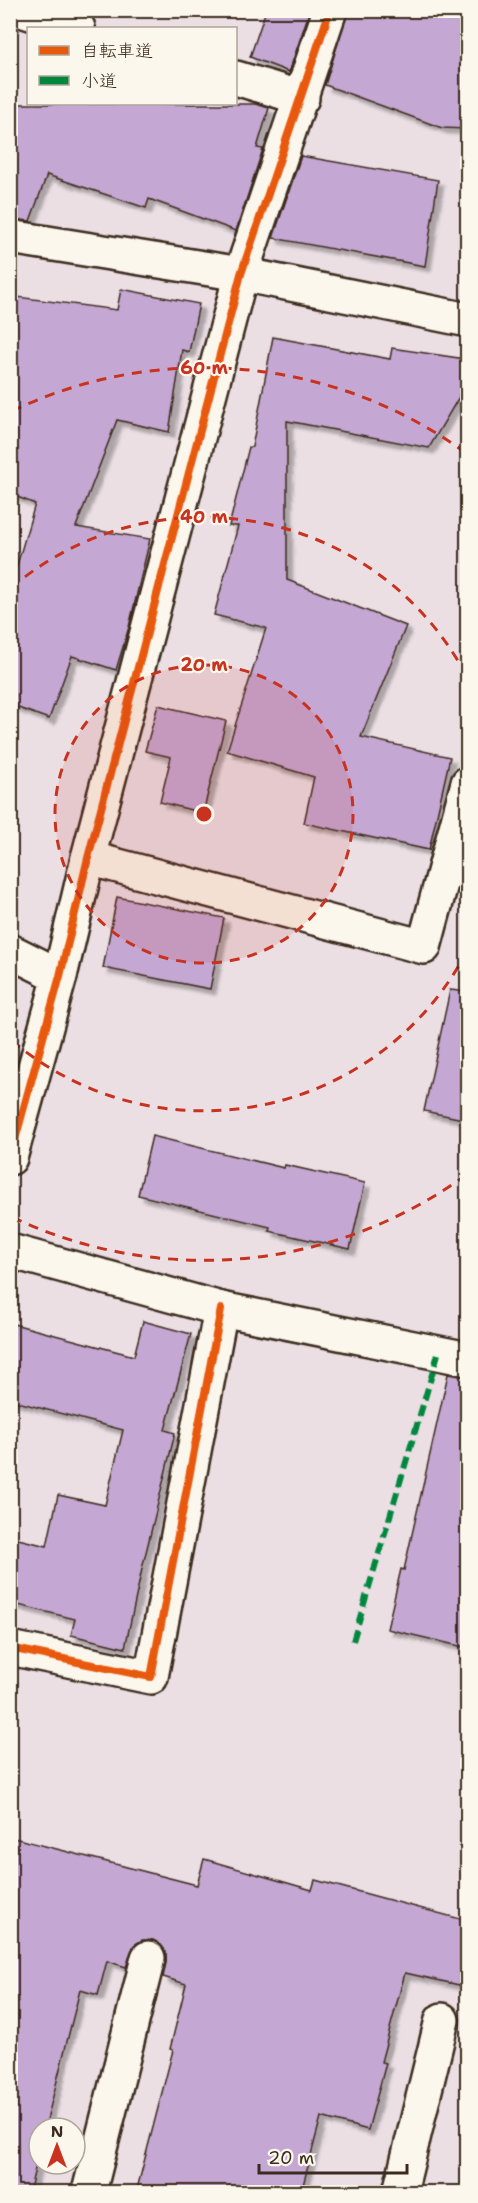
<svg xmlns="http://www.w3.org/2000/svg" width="478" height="2203" font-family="'Shantell Sans','Klee One',sans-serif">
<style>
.building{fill:#c5a7d3;stroke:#3b2a1e;stroke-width:1.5;filter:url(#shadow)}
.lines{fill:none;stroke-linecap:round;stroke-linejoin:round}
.minor-casing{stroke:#3b2a1e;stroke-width:38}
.minor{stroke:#fbf7ec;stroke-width:33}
.quiet{stroke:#00873e;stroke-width:6;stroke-dasharray:12 6;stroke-linecap:butt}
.cycleway-casing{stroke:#fbf7ec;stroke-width:11}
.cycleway{stroke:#e8590c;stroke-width:8}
.ring{fill:none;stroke:#c8321e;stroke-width:3;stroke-dasharray:10 8}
.centre{fill:#c8321e;stroke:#fbf7ec;stroke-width:3}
.ring-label{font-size:18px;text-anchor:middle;font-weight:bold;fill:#c8321e;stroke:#fbf7ec;stroke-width:4.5;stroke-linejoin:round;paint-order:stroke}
</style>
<defs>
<filter id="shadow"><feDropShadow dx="5.5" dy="5.5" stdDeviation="1.5" flood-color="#0004"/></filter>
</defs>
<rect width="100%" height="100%" fill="#ebdfe4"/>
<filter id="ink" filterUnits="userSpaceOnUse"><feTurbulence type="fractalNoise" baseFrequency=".0167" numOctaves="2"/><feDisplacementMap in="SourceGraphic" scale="12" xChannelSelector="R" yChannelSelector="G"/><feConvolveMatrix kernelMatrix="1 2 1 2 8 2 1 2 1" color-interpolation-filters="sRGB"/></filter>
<g filter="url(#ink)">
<g class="building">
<polygon points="266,10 310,10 289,72 250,57"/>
<polygon points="348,10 468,10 467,129 442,128 325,85"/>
<polygon points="10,104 255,104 269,108 257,148 263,149 236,231 149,199 146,208 47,175 30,221 10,219"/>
<polygon points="301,156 438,180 425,266 273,238"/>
<polygon points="121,289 199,304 189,352 182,350 169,432 117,420 76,527 150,539 129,627 116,670 72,656 49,719 10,705 10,589 35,504 10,494 10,296 117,310"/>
<polygon points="273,337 390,359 392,348 465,359 459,397 429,448 287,421 287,580 406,626 361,737 450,757 429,850 304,823 314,777 227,751 266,628 214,615 238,526 229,526 249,447 252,447"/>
<polygon points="158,705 226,721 203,813 160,802 171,757 145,751"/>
<polygon points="117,897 224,918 210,989 103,968"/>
<polygon points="450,990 468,992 468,1120 424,1111"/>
<polygon points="152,1136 284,1168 285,1165 365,1183 350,1249 269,1231 270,1227 138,1195"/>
<polygon points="143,1321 191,1334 165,1430 175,1433 142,1569 125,1648 71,1635 75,1619 10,1603 10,1537 47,1546 58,1495 105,1505 123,1430 10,1400 10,1323 134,1356"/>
<polygon points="448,1374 468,1377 468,1648 387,1629 401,1569 404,1570"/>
<polygon points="10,1837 197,1885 204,1859 312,1890 315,1880 468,1921 468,1987 405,1973 381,2062 386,2063 368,2130 321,2117 301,2193 136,2193 173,2050 170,2049 186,1984 163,1977 166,1963 166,1952 161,1945 153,1940 142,1940 134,1945 126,1967 107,1961 98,1995 80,1990 45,2128 39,2128 39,2153 29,2193 10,2193"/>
</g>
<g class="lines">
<g class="minor-casing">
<g id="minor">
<polyline points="21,10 78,28"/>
<polyline points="236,78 302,98"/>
<polyline points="10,237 241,274 468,320"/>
<polyline points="88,858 424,947 468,783"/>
<polyline points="10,951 60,976"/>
<polyline points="10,1158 60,976 88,858 241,274 330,10"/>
<polyline points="10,1251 221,1309 468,1359"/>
<polyline points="10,1648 151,1677 221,1309"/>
<polyline points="89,2192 148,1958"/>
<polyline points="400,2192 442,2020"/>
</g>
</g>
<use href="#minor" class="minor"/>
<polyline class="quiet" points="353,1641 438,1354"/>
<g class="cycleway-casing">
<g id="cycleway">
<polyline points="10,1158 60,976 88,858 241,274 330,10"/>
<polyline points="10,1648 151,1677 221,1309"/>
</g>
</g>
<use href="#cycleway" class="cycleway"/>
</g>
</g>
<circle cx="204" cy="814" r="149" fill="#c8321e" fill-opacity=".12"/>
<g class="ring">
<circle cx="204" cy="814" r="149"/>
<path d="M467 951A297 297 0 0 1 11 1040M11 588A297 297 0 0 1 467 677"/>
<path d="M466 1175A446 446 0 0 1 12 1217M12 411A446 446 0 0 1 466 453"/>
</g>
<circle cx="204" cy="814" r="9" class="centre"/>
<g class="ring-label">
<text x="204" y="374">60 m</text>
<text x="204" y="523">40 m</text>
<text x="204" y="671">20 m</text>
</g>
<rect width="478" height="2203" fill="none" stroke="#fbf7ec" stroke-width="36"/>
<rect x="18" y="18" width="442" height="2167" fill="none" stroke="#3b2a1e" stroke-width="2" filter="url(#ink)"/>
<rect x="27" y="27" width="210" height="78" fill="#fbf7ec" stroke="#aea59a" stroke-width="1.5"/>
<rect x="39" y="46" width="30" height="9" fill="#e8590c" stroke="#aea59a" stroke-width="1.5"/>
<text x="81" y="57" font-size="18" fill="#3b2a1e">自転車道</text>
<rect x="39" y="76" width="30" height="9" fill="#00873e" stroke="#aea59a" stroke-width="1.5"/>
<text x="81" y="87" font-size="18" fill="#3b2a1e">小道</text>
<g transform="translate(57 2146)"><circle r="28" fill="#fbf7ec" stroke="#aea59a" stroke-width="1.5"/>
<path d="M0-4.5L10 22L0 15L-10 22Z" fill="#c8321e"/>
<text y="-9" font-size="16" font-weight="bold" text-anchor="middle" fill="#3b2a1e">N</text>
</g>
<path d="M259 2164v9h148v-9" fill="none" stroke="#3b2a1e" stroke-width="3"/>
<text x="268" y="2164" font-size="18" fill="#3b2a1e" stroke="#fbf7ec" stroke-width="4.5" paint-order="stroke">20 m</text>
</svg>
